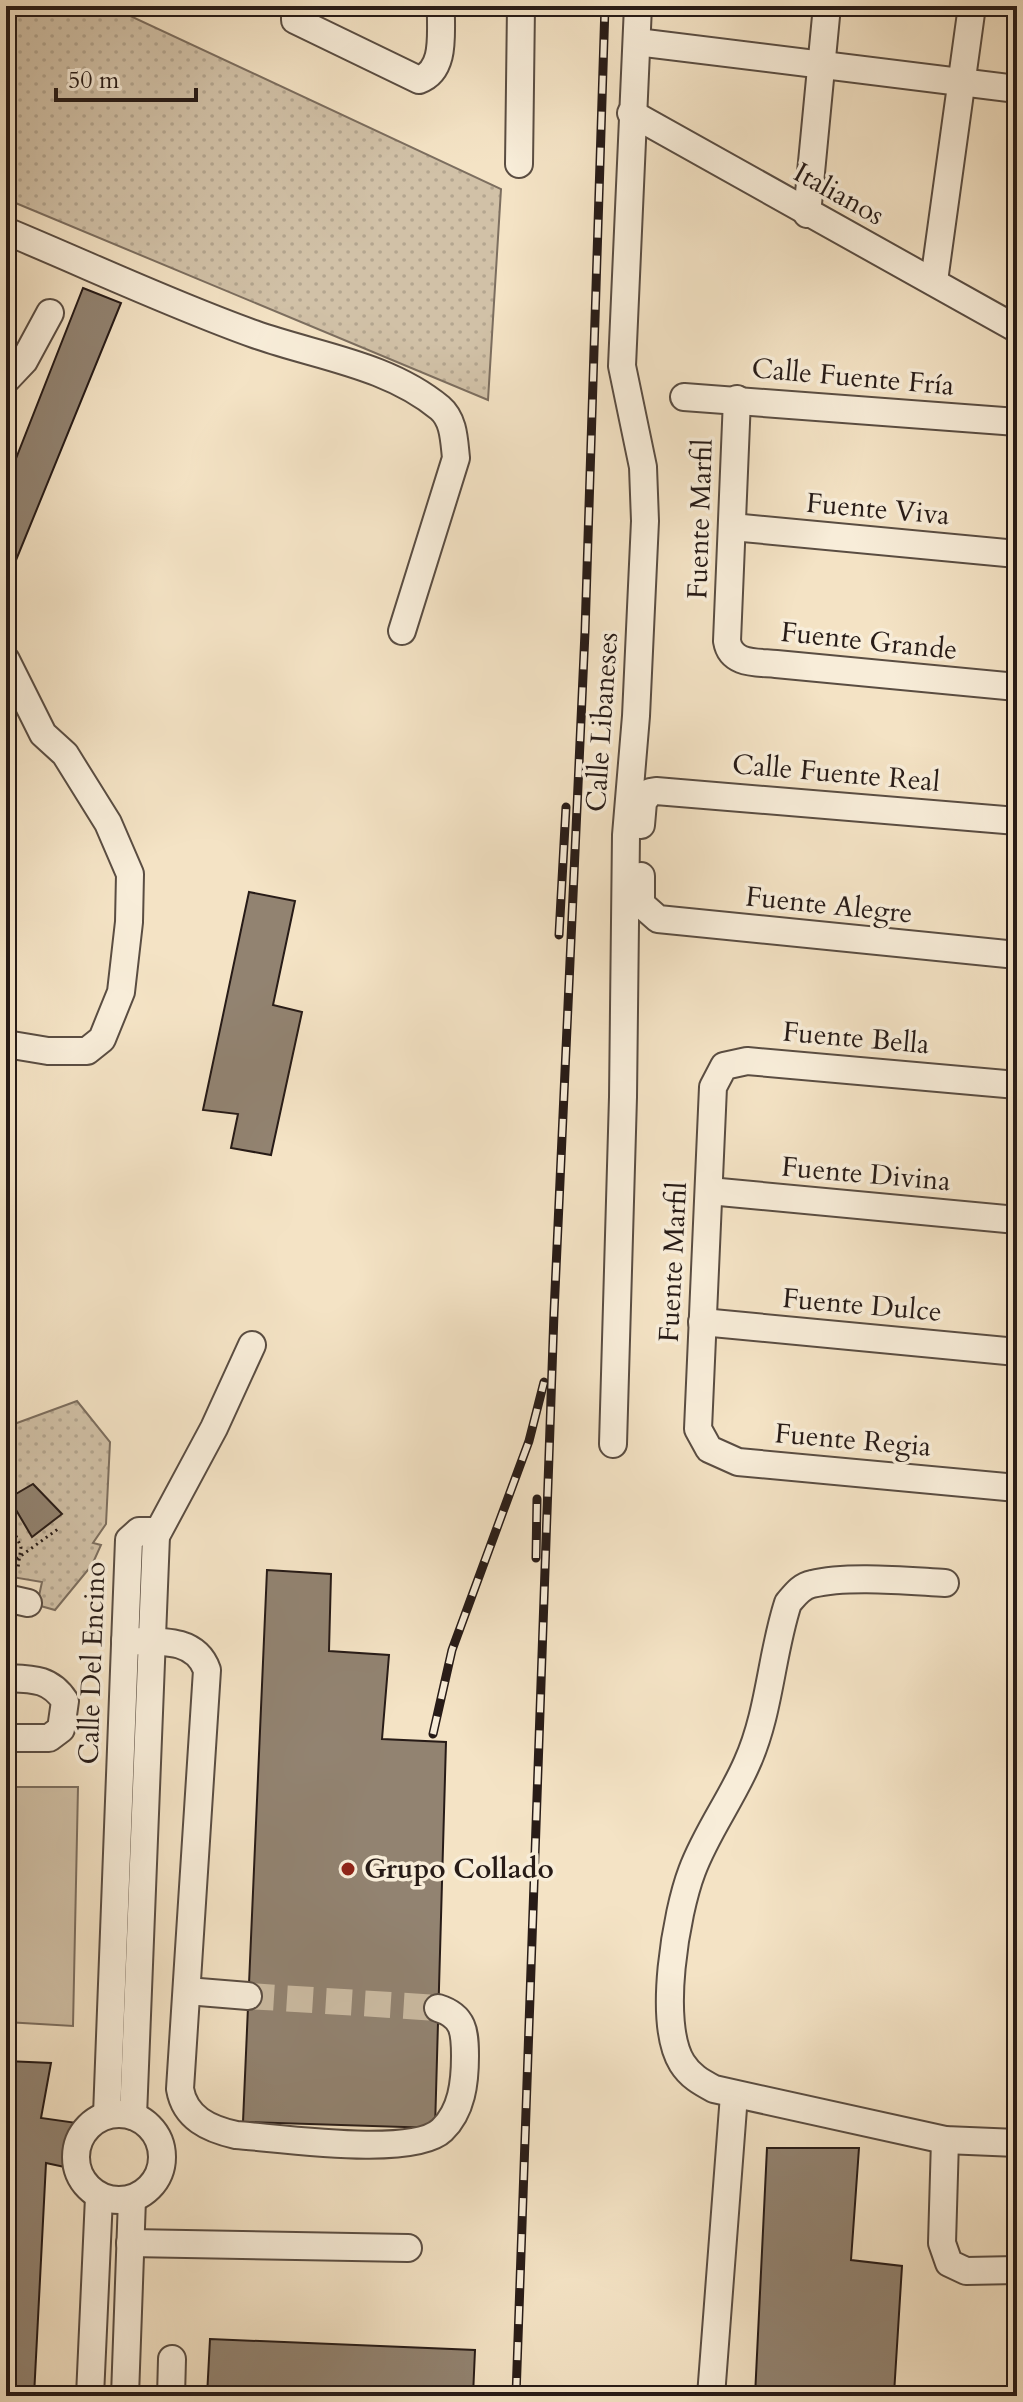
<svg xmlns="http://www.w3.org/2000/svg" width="1023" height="2402" font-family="Cardo,serif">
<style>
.grass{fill:url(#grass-dots);stroke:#7c6e5f;stroke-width:2}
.pitch{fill:#d1c1a7;stroke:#7c6e5f;stroke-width:2}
.building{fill:#928371;stroke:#271b17;stroke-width:2}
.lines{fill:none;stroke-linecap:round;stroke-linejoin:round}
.minor-tunnel{stroke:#cbbba2;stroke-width:26;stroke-dasharray:26 13;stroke-linecap:butt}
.minor-casing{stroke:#5a4d42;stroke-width:30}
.path{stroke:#271b17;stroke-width:3;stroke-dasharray:2 4;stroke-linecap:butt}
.minor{stroke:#f8edd9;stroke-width:26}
.rail-casing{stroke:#271b17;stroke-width:9}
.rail{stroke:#f8edd9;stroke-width:6;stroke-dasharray:18;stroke-linecap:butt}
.poi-dot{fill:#8f2418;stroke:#f8edd9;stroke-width:3}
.labels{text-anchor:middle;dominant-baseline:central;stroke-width:7;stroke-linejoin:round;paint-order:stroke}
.street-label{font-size:28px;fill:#271b17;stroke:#f8edd9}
.poi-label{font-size:28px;font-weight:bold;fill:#271b17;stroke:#f8edd9;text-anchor:start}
</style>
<defs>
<pattern id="grass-dots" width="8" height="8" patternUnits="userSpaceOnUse" patternTransform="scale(2)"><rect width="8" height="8" fill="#d1c1a7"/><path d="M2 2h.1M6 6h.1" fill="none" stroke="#b3a58f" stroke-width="1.8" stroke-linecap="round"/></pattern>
</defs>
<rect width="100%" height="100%" fill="#f4e3c5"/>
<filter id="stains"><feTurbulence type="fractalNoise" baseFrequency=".0025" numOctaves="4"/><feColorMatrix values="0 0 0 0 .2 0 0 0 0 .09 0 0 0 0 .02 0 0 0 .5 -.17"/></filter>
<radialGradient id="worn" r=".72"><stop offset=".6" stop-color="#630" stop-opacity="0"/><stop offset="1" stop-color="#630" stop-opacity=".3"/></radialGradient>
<g class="grass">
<polygon points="6,6 109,6 501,189 488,400 6,199"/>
<polygon points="77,1401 110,1442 106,1524 93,1543 101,1545 92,1565 55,1610 37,1605 42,1582 6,1576 6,1427"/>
</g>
<polygon class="pitch" points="6,1787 78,1787 73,2026 6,2022"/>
<g class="building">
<polygon points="83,288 121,303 12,570 6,568 6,484"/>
<polygon points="249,892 295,901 273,1005 302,1012 271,1155 231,1148 238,1114 203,1110"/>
<polygon points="33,1484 62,1514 32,1537 9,1498"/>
<polygon points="267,1570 331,1574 329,1651 389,1655 382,1739 446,1742 435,2128 243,2122"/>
<polygon points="6,2061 51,2063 41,2118 77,2123 74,2169 46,2163 34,2396 6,2396"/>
<polygon points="767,2148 859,2148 851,2260 902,2266 894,2394 837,2392 837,2396 755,2396"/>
<polygon points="210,2339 475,2350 473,2396 207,2396"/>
</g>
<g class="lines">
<polyline class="minor-tunnel" points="248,1996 438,2008"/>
<g class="minor-casing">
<g id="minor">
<path d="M295,6V20L419,80C447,70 440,31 441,6"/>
<polyline points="637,42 1017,89"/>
<polyline points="631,113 1017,329"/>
<polyline points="519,164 521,6"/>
<polyline points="807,214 827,6"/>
<path d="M6,231C88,265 170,304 254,334C315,356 387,364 440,408C454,420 454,440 456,458L402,631"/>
<polyline points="934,281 972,6"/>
<polyline points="6,380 24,361 50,313"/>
<polyline points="684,397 1017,422"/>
<path d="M737,399L727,641C731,665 757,662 776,664L1017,687"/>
<polyline points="732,527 1017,554"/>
<polyline points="6,660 43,734 65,754 108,823 130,874 129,922 121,992 102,1039 87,1051 48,1051 6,1044"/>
<polyline points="641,825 643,802 650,792 656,791 1017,821"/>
<polyline points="641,876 641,904 658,919 1017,955"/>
<polyline points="1017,1085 747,1061 724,1066 713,1087 698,1429 709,1449 738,1462 1017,1488"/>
<polyline points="709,1191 1017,1220"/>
<polyline points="702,1322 1017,1352"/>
<polyline points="613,1444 623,1097 626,835 636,716 645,521 643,467 622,366 638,6"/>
<path d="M945,1583C908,1581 848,1575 812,1584C801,1586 795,1595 788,1603C771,1655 770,1712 747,1763C731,1800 706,1833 692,1871C676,1913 657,2023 682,2063C690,2076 701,2082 714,2089L945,2140L1017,2143"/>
<polyline points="6,1598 28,1603"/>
<path d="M125,1641C156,1642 195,1636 207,1670L180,2089C185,2118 209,2129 236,2135C279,2138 413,2158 442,2130C462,2111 465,2082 465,2056C465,2032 464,2016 438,2008"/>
<path d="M6,1678C32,1679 50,1678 65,1701L61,1729L49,1738H6"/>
<polyline points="187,1991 248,1996"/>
<circle cx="119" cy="2157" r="43"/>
<polyline points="107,2115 129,1540 139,1531 151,1531 156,1536"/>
<polyline points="133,2116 156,1536 214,1428 252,1345"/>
<polyline points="945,2140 942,2243 949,2263 966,2271 1017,2270"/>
<polyline points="130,2243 408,2248"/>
<polyline points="90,2396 99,2197"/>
<polyline points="125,2396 132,2199"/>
<polyline points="171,2396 172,2359"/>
<polyline points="711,2396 734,2095"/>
</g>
</g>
<g class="path">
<polyline points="6,1484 15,1491"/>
<polyline points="6,1514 21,1547 18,1568"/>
<polyline points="6,1563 11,1563 58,1529"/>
</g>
<use href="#minor" class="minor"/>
<g class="rail-casing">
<g id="rail">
<polyline points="559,935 566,807"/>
<polyline points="536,1558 537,1499"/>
<polyline points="433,1734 452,1650 529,1441 544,1382"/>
<polyline points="516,2396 554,1313 585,632 605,6"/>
</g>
</g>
<use href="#rail" class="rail"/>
</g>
<circle class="poi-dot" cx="348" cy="1869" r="8"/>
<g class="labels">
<g class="street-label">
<text transform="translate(839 194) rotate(29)">Italianos</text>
<text transform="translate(853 377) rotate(5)">Calle Fuente Fría</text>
<text transform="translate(878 509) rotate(5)">Fuente Viva</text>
<text transform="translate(700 519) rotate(-88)">Fuente Marfil</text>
<text transform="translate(869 641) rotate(6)">Fuente Grande</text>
<text transform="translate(602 722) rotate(-86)">Calle Libaneses</text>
<text transform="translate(836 773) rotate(5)">Calle Fuente Real</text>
<text transform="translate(829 905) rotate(6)">Fuente Alegre</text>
<text transform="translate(856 1038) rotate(5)">Fuente Bella</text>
<text transform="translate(866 1174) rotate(5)">Fuente Divina</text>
<text transform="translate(673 1262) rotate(-87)">Fuente Marfil</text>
<text transform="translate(862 1305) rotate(5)">Fuente Dulce</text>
<text transform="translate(853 1440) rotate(5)">Fuente Regia</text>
<text transform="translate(92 1663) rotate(-88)">Calle Del Encino</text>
</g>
<g class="poi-label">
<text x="364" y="1869">Grupo Collado</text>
</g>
</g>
<rect width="1023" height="2402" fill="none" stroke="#f4e3c5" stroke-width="32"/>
<rect x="8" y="8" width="1007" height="2386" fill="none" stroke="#271b17" stroke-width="4"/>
<rect x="16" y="16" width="991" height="2370" fill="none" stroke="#271b17" stroke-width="2"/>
<path d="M56 88v12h140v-12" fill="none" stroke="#271b17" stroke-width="4"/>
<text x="68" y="88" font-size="24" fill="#271b17" stroke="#f8edd9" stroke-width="6" paint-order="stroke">50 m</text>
<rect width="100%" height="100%" filter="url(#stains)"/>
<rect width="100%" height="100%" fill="url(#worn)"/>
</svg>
